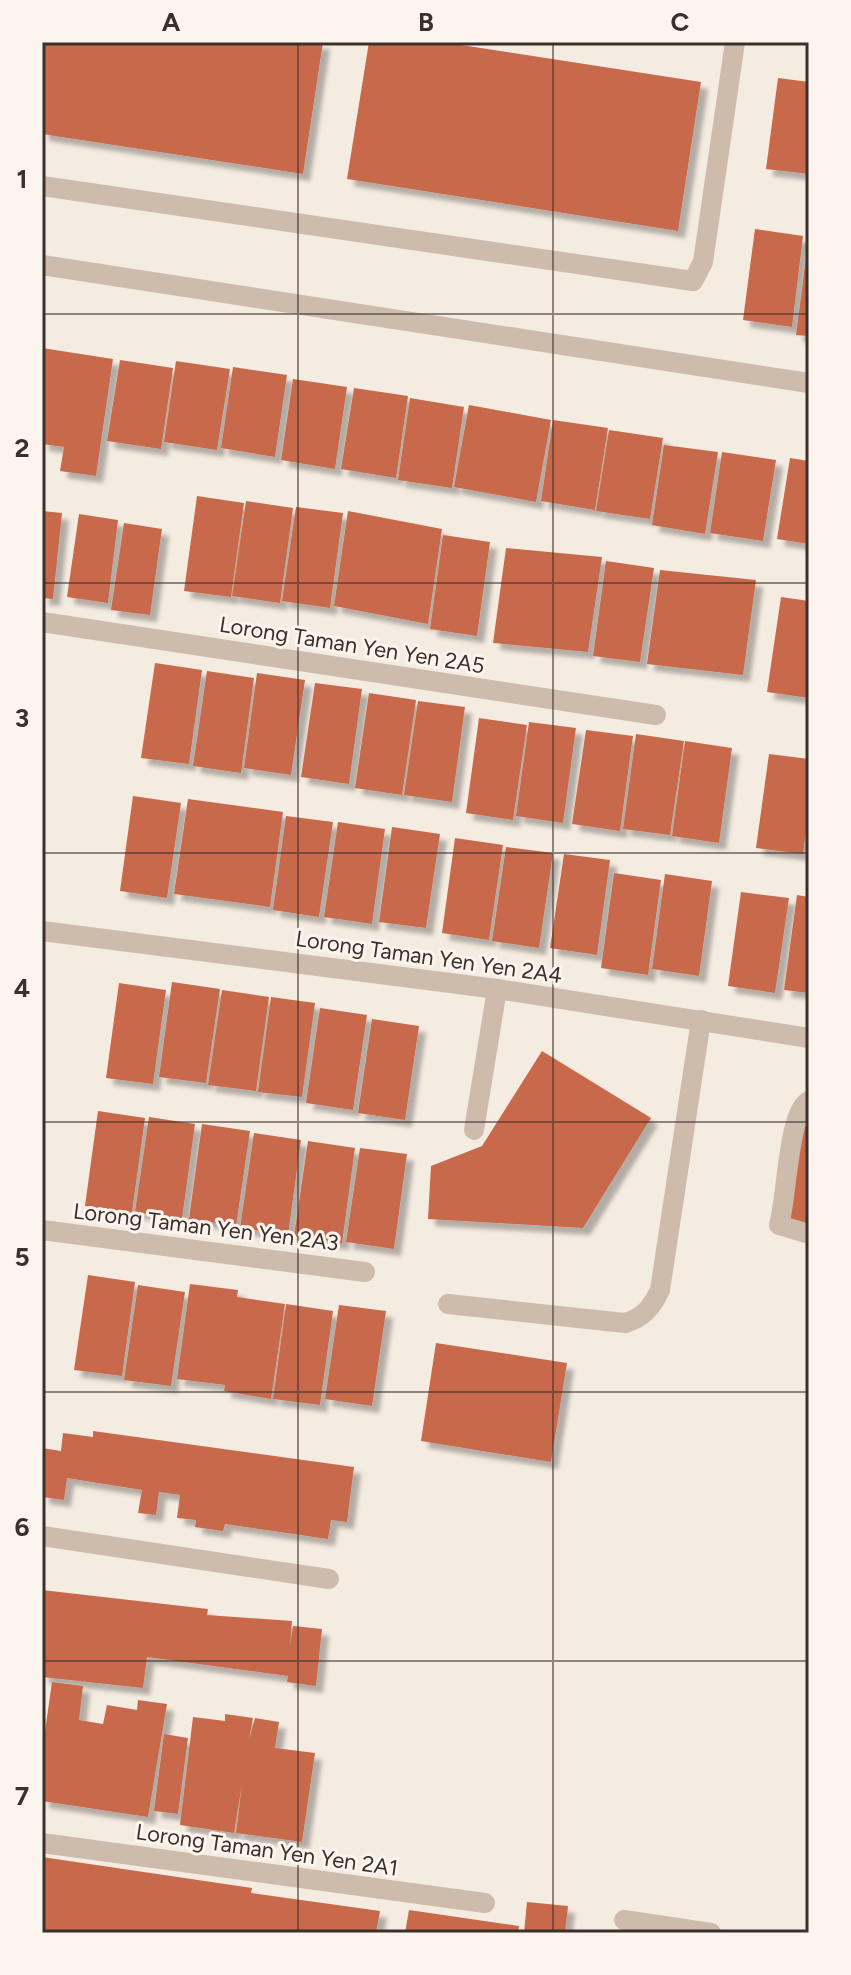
<svg xmlns="http://www.w3.org/2000/svg" width="851" height="1975" font-family="Figtree,sans-serif">
<style>
.building{fill:#c8694b;filter:url(#shadow)}
.lines{fill:none;stroke-linecap:round;stroke-linejoin:round}
.minor{stroke:#cdbbac;stroke-width:20}
.grid{fill:none;stroke:#3b302b;stroke-width:2;stroke-opacity:0.55}
.labels{text-anchor:middle;dominant-baseline:central;stroke-width:6;stroke-linejoin:round;paint-order:stroke}
.street-label{font-size:22px;fill:#3b302b;stroke:#fbf5ee}
.neatline{fill:none;stroke:#3b302b;stroke-width:3}
.grid-label{font-size:26px;text-anchor:middle;font-weight:bold;fill:#3b302b}
</style>
<defs>
<filter id="shadow"><feDropShadow dx="7" dy="7" stdDeviation="2" flood-color="#0004"/></filter>
</defs>
<rect width="100%" height="100%" fill="#f4ebe1"/>
<g class="building">
<polygon points="42,42 323,42 303,174 42,134"/>
<polygon points="369,42 442,42 701,82 678,231 347,179"/>
<polygon points="778,78 809,82 809,174 766,169"/>
<polygon points="755,229 803,236 792,327 743,320"/>
<polygon points="807,250 809,250 809,336 796,335"/>
<polygon points="42,348 113,359 96,476 60,471 64,447 42,444"/>
<polygon points="120,360 173,368 161,449 107,441"/>
<polygon points="176,361 230,369 217,450 164,442"/>
<polygon points="233,367 287,375 275,457 221,448"/>
<polygon points="293,379 347,387 335,469 281,460"/>
<polygon points="354,388 408,396 396,478 341,469"/>
<polygon points="410,398 464,407 452,488 398,480"/>
<polygon points="469,405 551,420 536,502 454,487"/>
<polygon points="553,420 608,428 595,510 541,501"/>
<polygon points="609,430 663,438 650,519 596,511"/>
<polygon points="664,445 718,452 705,534 652,525"/>
<polygon points="722,452 776,460 763,541 710,533"/>
<polygon points="790,458 809,461 809,544 777,539"/>
<polygon points="197,496 244,503 231,597 184,591"/>
<polygon points="246,501 293,508 280,603 232,596"/>
<polygon points="296,507 343,513 330,608 282,601"/>
<polygon points="42,511 62,513 53,599 42,598"/>
<polygon points="348,511 442,529 428,624 334,606"/>
<polygon points="79,514 118,520 108,603 67,597"/>
<polygon points="124,523 162,529 150,615 111,610"/>
<polygon points="443,535 490,542 477,636 430,629"/>
<polygon points="506,548 602,557 588,652 493,643"/>
<polygon points="606,561 654,568 640,662 593,656"/>
<polygon points="660,570 756,580 743,675 647,664"/>
<polygon points="781,597 809,601 809,698 767,692"/>
<polygon points="155,663 202,670 189,764 141,758"/>
<polygon points="207,671 254,678 241,773 193,766"/>
<polygon points="257,673 305,680 291,775 244,768"/>
<polygon points="315,683 362,689 349,784 301,777"/>
<polygon points="369,693 416,700 402,795 355,788"/>
<polygon points="418,701 465,707 452,802 404,795"/>
<polygon points="479,718 527,725 513,820 466,813"/>
<polygon points="529,722 576,728 563,823 516,816"/>
<polygon points="586,730 633,736 620,831 572,824"/>
<polygon points="636,734 684,741 670,835 623,829"/>
<polygon points="685,741 732,748 719,843 672,836"/>
<polygon points="769,754 809,759 809,809 803,854 756,848"/>
<polygon points="133,796 181,803 167,898 120,891"/>
<polygon points="188,799 283,812 270,907 174,894"/>
<polygon points="286,816 333,822 319,917 273,910"/>
<polygon points="338,822 385,829 372,924 324,917"/>
<polygon points="392,827 440,834 426,928 379,922"/>
<polygon points="455,838 503,845 489,940 442,933"/>
<polygon points="506,847 553,853 539,948 492,941"/>
<polygon points="564,854 610,860 597,955 550,948"/>
<polygon points="614,873 661,880 648,975 601,968"/>
<polygon points="665,874 712,881 699,976 652,969"/>
<polygon points="741,892 789,898 775,993 728,986"/>
<polygon points="797,895 809,897 809,993 784,990"/>
<polygon points="172,982 220,989 206,1083 159,1077"/>
<polygon points="119,983 166,990 153,1084 106,1078"/>
<polygon points="222,990 269,997 256,1091 208,1085"/>
<polygon points="271,997 315,1003 302,1097 258,1092"/>
<polygon points="320,1008 367,1015 353,1110 306,1103"/>
<polygon points="372,1019 419,1026 405,1120 358,1113"/>
<polygon points="542,1051 651,1118 583,1228 428,1219 431,1166 482,1146"/>
<polygon points="98,1111 145,1118 132,1212 85,1206"/>
<polygon points="149,1117 195,1124 182,1219 135,1212"/>
<polygon points="202,1124 250,1131 236,1226 189,1219"/>
<polygon points="800,1125 809,1126 809,1226 785,1222"/>
<polygon points="254,1133 301,1140 288,1235 240,1228"/>
<polygon points="308,1141 355,1148 342,1243 294,1236"/>
<polygon points="360,1148 407,1154 394,1249 346,1242"/>
<polygon points="88,1275 135,1282 122,1376 74,1370"/>
<polygon points="190,1284 238,1290 237,1297 285,1304 271,1399 224,1391 225,1385 177,1379"/>
<polygon points="138,1285 185,1292 171,1386 124,1380"/>
<polygon points="286,1304 333,1311 320,1405 273,1399"/>
<polygon points="339,1305 386,1311 372,1406 325,1399"/>
<polygon points="436,1343 567,1363 551,1462 421,1441"/>
<polygon points="93,1431 354,1467 347,1522 331,1520 328,1539 225,1524 223,1531 195,1527 196,1520 177,1518 180,1495 159,1492 156,1515 138,1513 142,1490 67,1478 64,1500 42,1497 42,1448 61,1451 63,1433 93,1437"/>
<polygon points="42,1590 208,1609 207,1615 292,1621 290,1645 293,1626 322,1629 316,1686 287,1682 288,1676 147,1657 143,1688 42,1677"/>
<polygon points="52,1682 83,1686 79,1720 103,1724 107,1705 137,1710 138,1700 167,1704 148,1817 42,1801 42,1752"/>
<polygon points="225,1714 253,1718 249,1740 255,1718 279,1722 275,1748 315,1753 302,1842 236,1833 242,1784 234,1833 180,1825 193,1717 225,1721"/>
<polygon points="164,1734 188,1738 178,1814 154,1811"/>
<polygon points="42,1857 252,1888 251,1893 380,1911 376,1933 42,1933"/>
<polygon points="527,1902 568,1906 565,1933 524,1933"/>
<polygon points="409,1910 519,1926 518,1933 405,1933"/>
</g>
<g class="lines">
<g class="minor">
<polyline points="42,186 693,281 703,262 735,42"/>
<polyline points="42,265 809,383"/>
<polyline points="42,622 656,715"/>
<polyline points="42,931 497,989 809,1038"/>
<path d="M809,1101C788,1110 787,1199 779,1225L809,1234"/>
<polyline points="474,1130 497,989"/>
<polyline points="42,1230 365,1272"/>
<path d="M448,1304L625,1323C643,1318 652,1307 660,1290L701,1020"/>
<polyline points="42,1536 329,1579"/>
<polyline points="42,1843 485,1903"/>
<polyline points="624,1920 711,1933"/>
</g>
</g>
<path class="grid" d="M298,42V1933M553,42V1933M42,314H809M42,583H809M42,853H809M42,1122H809M42,1392H809M42,1661H809"/>
<g class="labels">
<g class="street-label">
<text transform="translate(352 645) rotate(9)">Lorong Taman Yen Yen 2A5</text>
<text transform="translate(429 957) rotate(8)">Lorong Taman Yen Yen 2A4</text>
<text transform="translate(206 1227) rotate(7)">Lorong Taman Yen Yen 2A3</text>
<text transform="translate(267 1850) rotate(8)">Lorong Taman Yen Yen 2A1</text>
</g>
</g>
<rect width="851" height="1975" fill="none" stroke="#fbf5ee" stroke-width="88"/>
<rect x="44" y="44" width="763" height="1887" class="neatline"/>
<g class="grid-label">
<text x="171" y="31">A</text>
<text x="426" y="31">B</text>
<text x="680" y="31">C</text>
<text x="22" y="188">1</text>
<text x="22" y="457">2</text>
<text x="22" y="727">3</text>
<text x="22" y="997">4</text>
<text x="22" y="1266">5</text>
<text x="22" y="1536">6</text>
<text x="22" y="1805">7</text>
</g>
</svg>
